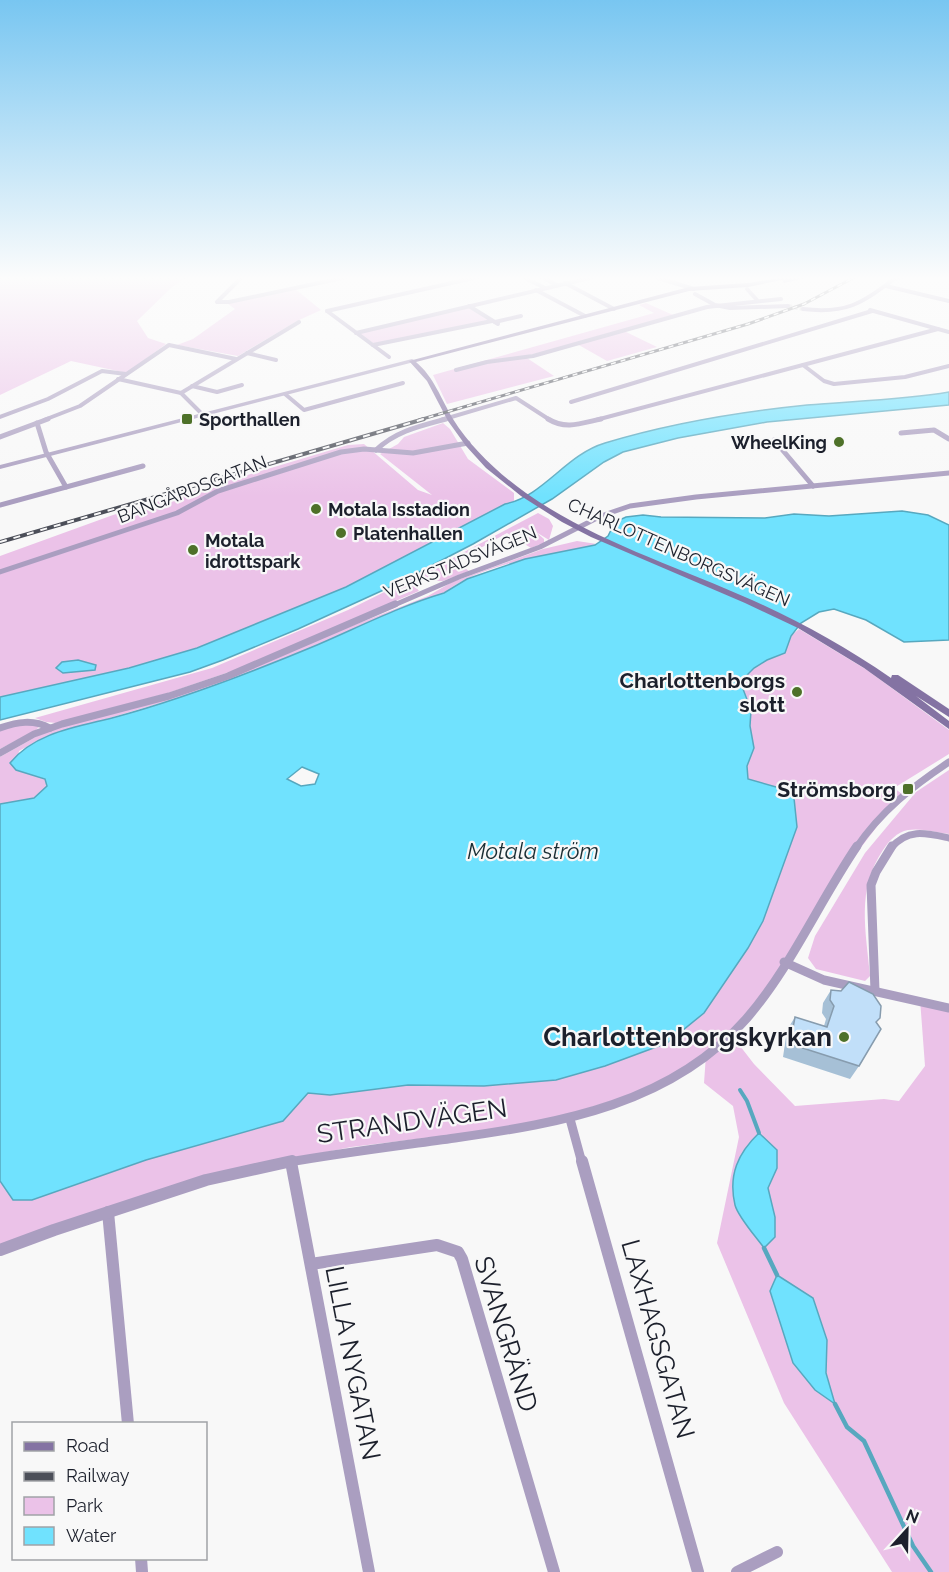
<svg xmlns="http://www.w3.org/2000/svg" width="949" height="1572" font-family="Raleway,sans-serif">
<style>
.green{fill:#ebc2e8}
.water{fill:#70e2fe;stroke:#57a8bf;stroke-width:1.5;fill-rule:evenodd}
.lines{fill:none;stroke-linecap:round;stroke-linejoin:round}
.stream-far1{stroke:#57a8bf;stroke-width:4}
.stream{stroke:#57a8bf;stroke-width:4.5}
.minor-tunnel{stroke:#cccdcf;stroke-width:4;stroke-dasharray:4 2;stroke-linecap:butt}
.minor-far4{stroke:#aa9ec0;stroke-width:4}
.minor-far3{stroke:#aa9ec0;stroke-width:5}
.minor-far2{stroke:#aa9ec0;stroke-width:7}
.minor-far1{stroke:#aa9ec0;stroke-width:9}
.minor{stroke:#aa9ec0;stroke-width:12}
.tertiary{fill:#aa9ec0;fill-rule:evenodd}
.secondary{fill:#8473a3;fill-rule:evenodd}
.rail-far1-casing{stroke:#4c4f59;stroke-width:3}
.rail-casing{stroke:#4c4f59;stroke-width:4}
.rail-far1{stroke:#f8f8f8;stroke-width:1.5;stroke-dasharray:5;stroke-linecap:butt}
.rail{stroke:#f8f8f8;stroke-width:2;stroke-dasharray:7;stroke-linecap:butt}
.wall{fill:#a6c0d6}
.building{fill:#c1dff9;stroke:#879cae;stroke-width:1.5}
.poi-dot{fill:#4e7129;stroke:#f8f8f8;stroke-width:2}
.labels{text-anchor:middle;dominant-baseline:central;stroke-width:4.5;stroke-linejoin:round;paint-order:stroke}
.far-poi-label{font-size:18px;font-weight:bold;fill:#1c202c;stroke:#f8f8f8;text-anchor:start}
.far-street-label{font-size:18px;fill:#1c202c;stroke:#f8f8f8}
.poi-label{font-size:21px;font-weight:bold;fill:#1c202c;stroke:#f8f8f8;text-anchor:end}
.water-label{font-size:22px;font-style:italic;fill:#192d33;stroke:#f8f8f8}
.near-poi-label{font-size:26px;font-weight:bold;fill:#1c202c;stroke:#f8f8f8;text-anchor:end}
.near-street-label{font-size:26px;fill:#1c202c;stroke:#f8f8f8}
</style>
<rect width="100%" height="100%" fill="#f8f8f8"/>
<g class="green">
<polygon points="0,277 187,277 172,287 137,321 148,338 166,344 127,373 71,361 0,395"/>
<polygon points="294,288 321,310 297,321 238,356 177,345 193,339 235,309 227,303"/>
<polygon points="646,303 673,315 624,331 657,347 607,361 577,344 524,356 554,376 447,404 433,375 654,313 639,305"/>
<polygon points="470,305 494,320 376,345 356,332"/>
<polygon points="443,423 450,429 468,459 514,493 514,502 505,504 346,587 197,648 129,668 0,697 0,556 113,515 348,445 364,444 418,490 432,495 380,454 398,444 404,437"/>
<polygon points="538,513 549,519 553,526 549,540 536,532 544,539 544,543 531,548 507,533 456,562 469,571 443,581 418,581 414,585 419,591 235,670 168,693 56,723 46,722 35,718 212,668 348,610 451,559"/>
<path d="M577,541L597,544C546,558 488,560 444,593L215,687L45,737L19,751L16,770L45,779L47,787L34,798L0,804V757L39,735L75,722L163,700L428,596L452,582L543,549Z"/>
<polygon points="799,629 867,670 949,730 949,754 894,788 902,794 829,889 759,1003 730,1033 754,1064 795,1106 884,1099 899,1101 925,1066 920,999 949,1005 949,1572 892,1572 784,1403 717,1243 739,1137 733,1106 704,1083 706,1055 660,1086 533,1125 351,1147 208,1176 0,1247 0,1181 13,1200 32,1200 146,1160 283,1121 308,1093 330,1095 408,1085 484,1086 763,921 774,887 790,792 748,779 747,766 754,748 750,726 751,710 743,689 744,678 754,668 767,660 785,653 791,636"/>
<polygon points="35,723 39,727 36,730 0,749 0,729"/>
<path d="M949,770V834C935,832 921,828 908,830C897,832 889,841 883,850C856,890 866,930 870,976L865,981L816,969L808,958L815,936L865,853L916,792Z"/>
</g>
<g class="water">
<path d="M949,392V405L767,422L678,438L623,452L604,462L552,499L473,544L390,587L298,629L223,660L190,672L0,720V697L129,668L197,648L346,587L505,504C544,496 565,455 605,443C671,423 738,412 807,405C855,401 902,400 949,392Z"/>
<path d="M902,511L928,515L949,525V640L904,642L866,620L834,609L819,612L801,623L791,636L785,653L767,660L754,668L744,678L743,689L751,710L750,726L754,748L747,766L748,779L790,791L794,798L797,827L763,921L748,948L704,1013L667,1043L605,1066L556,1080L484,1086L408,1085L330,1095L308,1093L283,1121L146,1160L32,1200H13L0,1181V804L34,798L47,786L45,779L16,770L10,763C34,733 76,727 112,718C183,699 250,673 317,645C359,627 400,606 444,593L467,579L525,559L595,545L608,536L615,522L626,517L643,515L661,517L765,518L794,514L829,516ZM302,767L319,774L315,784L301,786L287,779Z"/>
<polygon points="78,660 96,665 95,670 63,673 56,668 62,662"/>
<path d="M759,1133L777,1150V1168L768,1188L775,1217V1237L764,1248C757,1238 738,1217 735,1205C728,1175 738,1153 759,1133Z"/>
<polygon points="777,1275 813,1298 827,1340 826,1373 835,1404 815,1390 793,1363 770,1291"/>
</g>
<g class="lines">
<polyline class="stream-far1" points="740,1090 747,1101 759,1133"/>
<g class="stream">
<polyline points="764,1248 777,1275"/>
<polyline points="835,1404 847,1427 864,1441 913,1546 931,1572"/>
</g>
<polyline class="minor-tunnel" points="788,306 803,309"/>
<g class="minor-far4">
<polyline points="242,277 217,302 229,302 347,277"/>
<polyline points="523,277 545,288"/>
<polyline points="541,277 557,285"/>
<polyline points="655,277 694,289"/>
<polyline points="565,283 614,309"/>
<polyline points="886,286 949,301"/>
<polyline points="747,289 757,300"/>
<polyline points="536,290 585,316"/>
<polyline points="695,294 715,305 730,308 788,306"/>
<polyline points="469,306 498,324"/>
<path d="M803,309C846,314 861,304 894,279L902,277"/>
<polyline points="870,310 949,332"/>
<polyline points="327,311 478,277"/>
<polyline points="327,311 389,357"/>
<polyline points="495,322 521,316"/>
<polyline points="356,333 594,277"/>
<polyline points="373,345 492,321"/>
<polyline points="247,353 276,360"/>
<polyline points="803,365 824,381 834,384 905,377 949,366"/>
<polyline points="456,370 487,362 533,356 707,307 781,299"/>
<polyline points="118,379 181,393"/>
<polyline points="192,386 217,392 242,385"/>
<polyline points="285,394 304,410 403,383"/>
<polyline points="571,402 872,311"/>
<polyline points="203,415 181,393 299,322"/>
<polyline points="0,417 48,399 102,371 126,374"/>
<polyline points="44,420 80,406 169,345 236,359"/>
<polyline points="441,420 516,398 550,420"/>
<polyline points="596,420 938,329"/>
</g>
<g class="minor-far3">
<path d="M548,419C566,430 582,423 601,419"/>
<polyline points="37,423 46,452 66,487"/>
<polyline points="901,433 934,430 949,439"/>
<polyline points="0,437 48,419"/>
<polyline points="774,440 813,486"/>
<path d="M376,450C396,431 420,426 446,419"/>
<polyline points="0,505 143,466"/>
<polyline points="0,572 177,513 218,491 341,452 364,449 413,453 468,443"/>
<polyline points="392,606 459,577 540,547 601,516 630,506 696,497 949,473"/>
</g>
<g class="minor-far2">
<path d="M0,728C17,722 33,719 50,728"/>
<polyline points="0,753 34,734 62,724 169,696 228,676 395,604"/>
<path d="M856,848C881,811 913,786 949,762"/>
<path d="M891,848C908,828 926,833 949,838"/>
</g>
<g class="minor-far1">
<polyline points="784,962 824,980 949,1008"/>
<polyline points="875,991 871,885 876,872 892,846"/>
<polyline points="570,1119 582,1163"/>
<path d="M284,1163C340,1153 398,1146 455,1138C561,1123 672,1104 747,1018C791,967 819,902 857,846"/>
</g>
<g class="minor">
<polyline points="582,1161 698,1572"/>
<polyline points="291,1162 369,1572"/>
<polyline points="108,1212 128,1424"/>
<polyline points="0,1250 54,1230 206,1180 292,1161"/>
<polyline points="311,1264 437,1245 458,1252 462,1259 554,1572"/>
<polyline points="141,1558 142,1572"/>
<polyline points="737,1572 777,1552"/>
</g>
<polygon class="tertiary" points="412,359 414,360 414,362 0,469 0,465"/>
<path class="secondary" d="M785,277H810L784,283L782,280L748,287L689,291L416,362C434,377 441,399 453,419C471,448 498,473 526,493C594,541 676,566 752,600C801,622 846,647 891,678L892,675H898L949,709V717L916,696L949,721V729L864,668L798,628L745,603L591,537L562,522L521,496L486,468L466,446L448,421L427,381L409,361L689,287L748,283Z"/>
<g class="rail-far1-casing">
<polyline id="rail-far1" points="419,420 748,324 804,304 855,277"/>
</g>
<g class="rail-casing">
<polyline id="rail" points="0,542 424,419"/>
</g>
<use href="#rail-far1" class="rail-far1"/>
<use href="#rail" class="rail"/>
</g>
<polygon class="wall" points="831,990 876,1023 859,1066 850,1079 783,1057 787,1030 795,1017 824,1026 826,1019 822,1013 823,1003"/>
<polygon class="building" points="849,982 873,994 881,1006 880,1018 876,1022 881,1029 859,1066 790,1044 795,1017 827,1027 834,1006 830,1000 831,990 841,991"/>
<linearGradient id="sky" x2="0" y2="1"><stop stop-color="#78c6f1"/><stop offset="0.56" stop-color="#fcfcfc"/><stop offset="1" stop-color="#fcfcfc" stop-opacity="0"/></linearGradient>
<rect width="949" height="497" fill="url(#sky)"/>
<g class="poi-dot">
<rect x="181" y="413" width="12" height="12" rx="3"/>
<circle cx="839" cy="442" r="6"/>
<circle cx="316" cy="509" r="6"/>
<circle cx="341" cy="533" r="6"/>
<circle cx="193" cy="550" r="6"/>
<circle cx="797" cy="692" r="6"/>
<rect x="902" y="783" width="12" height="12" rx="3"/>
<circle cx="844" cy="1037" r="6"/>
</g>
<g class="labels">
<g class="far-poi-label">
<text x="199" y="419">Sporthallen</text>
<text x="827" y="442" text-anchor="end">WheelKing</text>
<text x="328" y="509">Motala Isstadion</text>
<text x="353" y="533">Platenhallen</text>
<text x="205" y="540">Motala<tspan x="205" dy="21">idrottspark</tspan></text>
</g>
<g class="far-street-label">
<text transform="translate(192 489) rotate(-21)">BANGÅRDSGATAN</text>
<text transform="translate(679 552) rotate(24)">CHARLOTTENBORGSVÄGEN</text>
<text transform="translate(460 562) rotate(-22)">VERKSTADSVÄGEN</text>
</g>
<g class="poi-label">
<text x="785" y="680">Charlottenborgs<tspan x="785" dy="24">slott</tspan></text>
<text x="896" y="789">Strömsborg</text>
</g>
<g class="water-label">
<text x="533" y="851">Motala ström</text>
</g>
<g class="near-poi-label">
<text x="832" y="1037">Charlottenborgskyrkan</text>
</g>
<g class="near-street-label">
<text transform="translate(412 1121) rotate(-8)">STRANDVÄGEN</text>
<text transform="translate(506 1334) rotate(73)">SVANGRÄND</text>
<text transform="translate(658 1339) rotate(74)">LAXHAGSGATAN</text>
<text transform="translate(353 1363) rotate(79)">LILLA NYGATAN</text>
</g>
</g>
<rect x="12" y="1422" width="195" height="138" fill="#f8f8f8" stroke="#a0a2a6" stroke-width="1.5"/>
<rect x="24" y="1442" width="30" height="9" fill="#8473a3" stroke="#a0a2a6" stroke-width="1.5"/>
<text x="66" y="1452" font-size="18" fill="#1c202c">Road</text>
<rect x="24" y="1472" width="30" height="9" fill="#4c4f59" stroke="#a0a2a6" stroke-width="1.5"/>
<text x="66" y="1482" font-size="18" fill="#1c202c">Railway</text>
<rect x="24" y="1497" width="30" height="18" fill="#ebc2e8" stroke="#a0a2a6" stroke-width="1.5"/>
<text x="66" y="1512" font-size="18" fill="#1c202c">Park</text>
<rect x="24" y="1527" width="30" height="18" fill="#70e2fe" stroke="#a0a2a6" stroke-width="1.5"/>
<text x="66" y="1542" font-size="18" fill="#1c202c">Water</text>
<g transform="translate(907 1530) rotate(22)" stroke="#f8f8f8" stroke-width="4.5" paint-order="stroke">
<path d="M0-4.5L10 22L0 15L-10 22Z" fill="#1c202c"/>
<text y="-9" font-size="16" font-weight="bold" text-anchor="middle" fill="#1c202c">N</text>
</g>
</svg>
